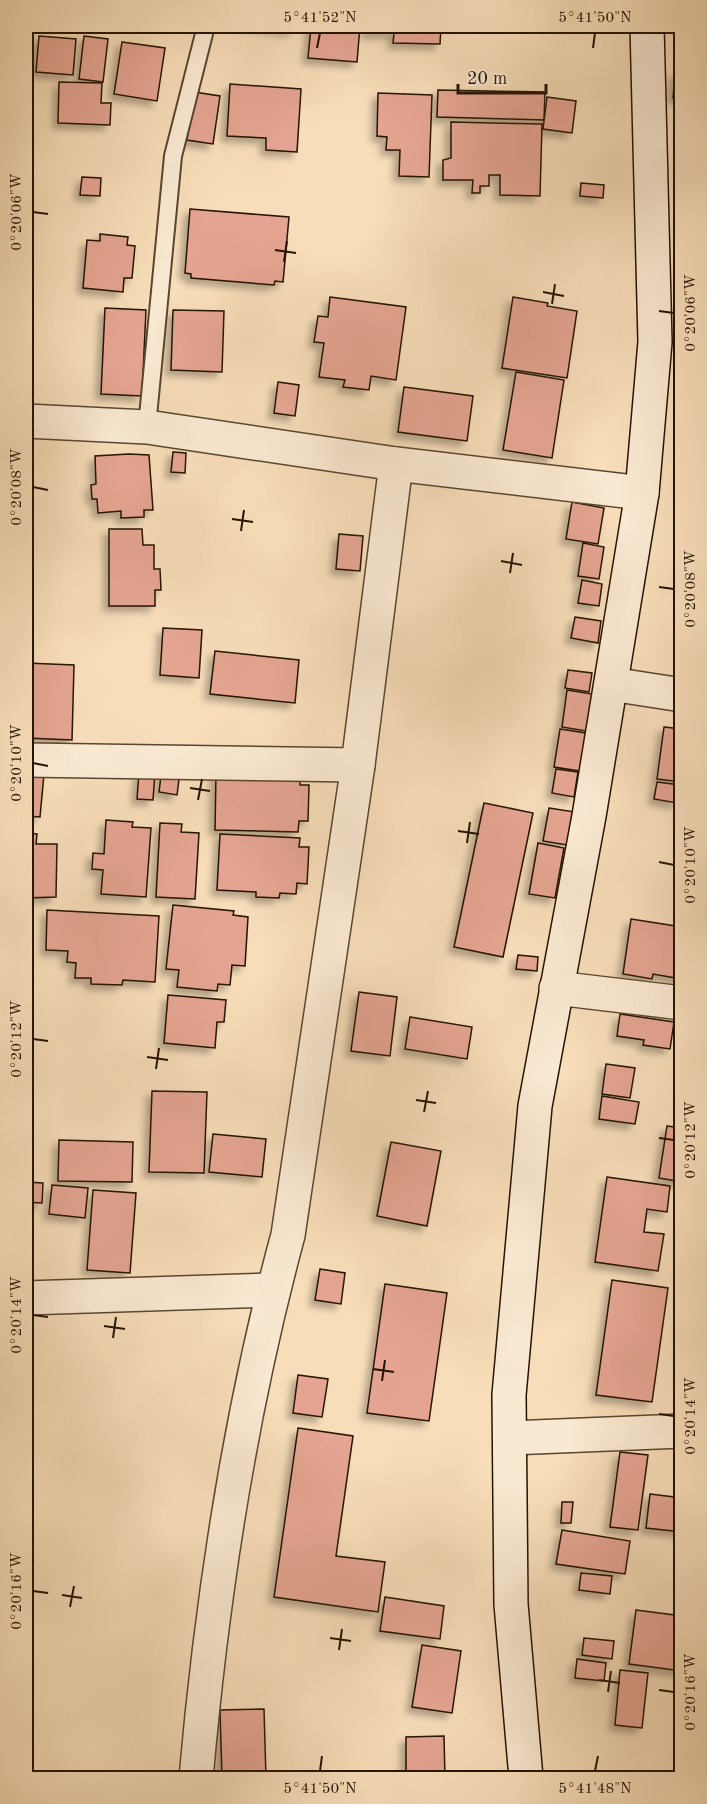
<svg xmlns="http://www.w3.org/2000/svg" width="707" height="1804" font-family="'Old Standard TT',serif">
<style>
.building{fill:#e4a491;stroke:#251302;stroke-width:1.5;filter:url(#shadow)}
.lines{fill:none;stroke-linecap:round;stroke-linejoin:round}
.lane-casing{stroke:#5a4630;stroke-width:20}
.street-casing{stroke:#5a4630;stroke-width:36}
.secondary-casing{stroke:#251302;stroke-width:36}
.lane{stroke:#fae9d2;stroke-width:16}
.street{stroke:#fae9d2;stroke-width:33}
.secondary{stroke:#fae9d2;stroke-width:33}
.ticks{fill:none;stroke:#251302;stroke-width:2}
.neatline{fill:none;stroke:#251302;stroke-width:2}
.ticks-label{font-size:15px;text-anchor:middle;fill:#251302}
</style>
<defs>
<filter id="shadow"><feDropShadow dx="-5.5" dy="5.5" stdDeviation="3" flood-color="#0004"/></filter>
</defs>
<rect width="100%" height="100%" fill="#f7ddb9"/>
<filter id="stains"><feTurbulence type="fractalNoise" baseFrequency=".00333" numOctaves="4"/><feColorMatrix values="0 0 0 0 .2 0 0 0 0 .09 0 0 0 0 .02 0 0 0 .5 -.17"/></filter>
<radialGradient id="worn" r=".72"><stop offset=".6" stop-color="#630" stop-opacity="0"/><stop offset="1" stop-color="#630" stop-opacity=".3"/></radialGradient>
<g class="building">
<polygon points="246,26 294,26 293,31"/>
<polygon points="311,26 360,26 357,62 308,58"/>
<polygon points="368,26 441,26 440,44 393,43 394,33 367,33"/>
<polygon points="39,36 76,39 73,75 36,72"/>
<polygon points="84,36 108,39 103,82 79,79"/>
<polygon points="122,42 165,48 157,101 114,94"/>
<polygon points="675,73 682,73 682,98 673,98"/>
<polygon points="59,82 102,83 101,103 111,103 110,125 58,123"/>
<polygon points="230,84 301,89 297,152 266,150 266,138 227,136"/>
<polygon points="438,90 545,92 544,120 437,117"/>
<polygon points="194,92 220,96 213,144 187,140"/>
<polygon points="378,93 432,95 429,177 399,176 400,150 386,150 387,137 377,136"/>
<polygon points="547,97 576,101 572,133 543,129"/>
<polygon points="451,122 542,124 540,196 500,195 500,175 489,175 489,186 480,186 480,193 472,193 473,180 443,180 443,160 451,158"/>
<polygon points="82,177 101,178 100,196 80,195"/>
<polygon points="581,183 604,185 603,198 580,196"/>
<polygon points="190,209 289,217 283,282 275,281 274,285 191,278 191,274 185,273"/>
<polygon points="100,234 128,237 127,245 135,246 132,278 124,278 123,292 83,288 87,240 100,241"/>
<polygon points="330,297 406,307 396,380 371,376 369,390 343,387 345,380 319,377 324,343 314,342 318,316 328,317"/>
<polygon points="513,297 548,303 547,306 577,311 567,378 502,368"/>
<polygon points="105,308 146,310 142,396 101,394"/>
<polygon points="173,310 224,311 222,372 171,370"/>
<polygon points="516,372 564,380 552,458 503,450"/>
<polygon points="278,382 299,385 295,416 274,413"/>
<polygon points="404,387 473,396 467,441 398,432"/>
<polygon points="173,452 186,453 185,473 171,472"/>
<polygon points="129,454 149,455 153,510 144,510 144,517 121,518 121,511 98,513 97,499 92,499 91,485 96,484 95,456"/>
<polygon points="572,502 604,508 598,544 566,539"/>
<polygon points="109,529 142,529 143,545 154,545 154,569 160,569 161,590 155,590 155,606 109,606"/>
<polygon points="339,534 363,536 360,571 336,569"/>
<polygon points="583,543 604,547 599,579 578,576"/>
<polygon points="582,580 602,584 599,606 578,603"/>
<polygon points="575,617 601,621 598,643 571,638"/>
<polygon points="163,628 202,630 199,678 160,675"/>
<polygon points="215,651 299,660 295,703 210,694"/>
<polygon points="26,663 74,665 72,740 26,738"/>
<polygon points="568,670 592,673 589,692 565,688"/>
<polygon points="567,690 592,694 586,731 562,727"/>
<polygon points="664,727 682,729 682,782 657,779"/>
<polygon points="560,729 586,733 580,771 554,767"/>
<polygon points="162,768 180,771 177,795 159,792"/>
<polygon points="556,769 578,772 574,797 552,793"/>
<polygon points="26,772 44,774 40,817 26,816"/>
<polygon points="139,772 155,773 153,800 137,799"/>
<polygon points="216,772 300,775 300,785 309,785 308,821 299,821 298,832 215,830"/>
<polygon points="657,782 680,785 677,803 654,799"/>
<polygon points="484,803 533,813 503,957 454,947"/>
<polygon points="549,808 575,812 567,845 543,841"/>
<polygon points="106,820 133,822 132,827 151,828 146,897 101,894 103,870 92,869 93,853 104,854"/>
<polygon points="160,823 182,824 181,832 199,833 195,899 156,897"/>
<polygon points="26,833 37,834 36,844 57,844 56,897 26,898"/>
<polygon points="220,834 300,838 299,847 309,847 307,884 297,883 296,894 280,893 279,898 256,897 256,892 217,890"/>
<polygon points="538,843 564,848 555,898 529,894"/>
<polygon points="173,905 234,911 233,915 248,917 245,966 232,965 230,985 218,984 217,991 177,987 179,970 166,969"/>
<polygon points="47,910 159,916 155,982 123,980 122,985 91,984 91,978 75,978 76,963 67,962 68,951 46,950"/>
<polygon points="631,919 682,927 682,979 653,974 652,979 623,974"/>
<polygon points="518,955 538,957 537,971 516,969"/>
<polygon points="359,992 397,997 390,1056 351,1051"/>
<polygon points="168,995 226,1000 224,1022 217,1022 215,1048 164,1043"/>
<polygon points="620,1014 674,1022 670,1049 643,1045 644,1040 617,1036"/>
<polygon points="410,1017 472,1027 467,1059 405,1049"/>
<polygon points="606,1064 635,1068 630,1098 602,1094"/>
<polygon points="152,1091 207,1092 204,1173 149,1172"/>
<polygon points="602,1096 639,1102 635,1124 599,1119"/>
<polygon points="667,1126 682,1128 682,1182 659,1178"/>
<polygon points="213,1134 266,1139 262,1177 209,1172"/>
<polygon points="59,1140 133,1142 132,1182 58,1181"/>
<polygon points="391,1142 441,1151 427,1226 377,1216"/>
<polygon points="607,1177 670,1186 667,1212 647,1209 644,1232 664,1234 658,1271 595,1262"/>
<polygon points="26,1182 43,1183 42,1203 26,1202"/>
<polygon points="52,1185 88,1188 85,1218 49,1214"/>
<polygon points="93,1190 136,1193 130,1273 87,1270"/>
<polygon points="320,1269 345,1273 341,1304 315,1300"/>
<polygon points="612,1280 668,1288 652,1402 596,1395"/>
<polygon points="385,1284 447,1293 429,1421 367,1413"/>
<polygon points="298,1375 328,1379 322,1417 293,1413"/>
<polygon points="298,1428 353,1436 336,1556 385,1562 378,1612 274,1597"/>
<polygon points="620,1452 648,1455 638,1530 610,1527"/>
<polygon points="650,1494 682,1498 682,1532 646,1528"/>
<polygon points="562,1502 573,1502 571,1523 561,1523"/>
<polygon points="562,1530 630,1541 625,1574 556,1564"/>
<polygon points="581,1573 612,1576 610,1594 579,1590"/>
<polygon points="385,1597 444,1606 440,1639 380,1631"/>
<polygon points="636,1610 682,1616 682,1671 629,1664"/>
<polygon points="584,1638 614,1641 612,1659 582,1655"/>
<polygon points="422,1645 461,1651 452,1713 412,1707"/>
<polygon points="577,1659 606,1663 604,1681 575,1678"/>
<polygon points="620,1670 648,1673 642,1728 615,1725"/>
<polygon points="264,1709 266,1778 222,1778 220,1710"/>
<polygon points="444,1736 445,1778 406,1778 406,1737"/>
</g>
<g class="lines">
<g class="lane-casing">
<polyline id="lane" points="147,427 173,156 206,26"/>
</g>
<g class="street-casing">
<g id="street">
<polyline points="26,421 147,427 396,464 642,493"/>
<polyline points="611,684 682,695"/>
<polyline points="26,760 358,765"/>
<polyline points="556,988 682,1003"/>
<polyline points="26,1298 273,1290"/>
<polyline points="510,1438 682,1431"/>
<path d="M196,1778C212,1596 240,1412 288,1235L358,765L396,464"/>
</g>
</g>
<g class="secondary-casing">
<polyline id="secondary" points="526,1778 511,1604 509,1395 535,1106 589,816 642,493 655,342 647,26"/>
</g>
<use href="#lane" class="lane"/>
<use href="#street" class="street"/>
<use href="#secondary" class="secondary"/>
</g>
<path class="ticks" d="M317,48L320,33M593,48L595,33M33,212L48,214M275,250L296,253M284,262L287,241M543,292L564,296M552,304L555,284M659,311L674,313M33,487L48,490M232,519L253,522M241,531L244,510M501,561L522,565M510,573L513,553M659,587L674,589M33,763L48,766M190,788L210,791M198,800L202,779M458,831L479,834M467,843L470,822M659,862L674,865M33,1039L48,1041M147,1057L168,1060M156,1069L159,1048M416,1100L436,1103M424,1112L428,1091M659,1138L674,1140M33,1315L48,1317M104,1326L125,1329M113,1338L116,1317M373,1369L394,1372M382,1381L385,1360M659,1414L674,1416M33,1591L48,1593M62,1595L82,1598M70,1607L74,1586M330,1638L351,1641M339,1650L342,1629M599,1680L620,1683M659,1690L674,1692M608,1692L611,1671M320,1771L322,1756M595,1771L598,1756"/>
<rect width="707" height="1804" fill="none" stroke="#f7ddb9" stroke-width="66"/>
<path d="M458 84v9h88v-9" fill="none" stroke="#251302" stroke-width="3"/>
<text x="467" y="84" font-size="18" fill="#251302" stroke="#fae9d2" stroke-width="4.5" paint-order="stroke">20 m</text>
<rect x="33" y="33" width="641" height="1738" class="neatline"/>
<g class="ticks-label">
<text x="320" y="22">5°41'52"N</text>
<text x="595" y="22">5°41'50"N</text>
<text transform="translate(16 212) rotate(-90)" y="5">0°20'06"W</text>
<text transform="translate(690 313) rotate(-90)" y="5">0°20'06"W</text>
<text transform="translate(16 487) rotate(-90)" y="5">0°20'08"W</text>
<text transform="translate(690 589) rotate(-90)" y="5">0°20'08"W</text>
<text transform="translate(16 763) rotate(-90)" y="5">0°20'10"W</text>
<text transform="translate(690 865) rotate(-90)" y="5">0°20'10"W</text>
<text transform="translate(16 1039) rotate(-90)" y="5">0°20'12"W</text>
<text transform="translate(690 1140) rotate(-90)" y="5">0°20'12"W</text>
<text transform="translate(16 1315) rotate(-90)" y="5">0°20'14"W</text>
<text transform="translate(690 1416) rotate(-90)" y="5">0°20'14"W</text>
<text transform="translate(16 1591) rotate(-90)" y="5">0°20'16"W</text>
<text transform="translate(690 1692) rotate(-90)" y="5">0°20'16"W</text>
<text x="320" y="1793">5°41'50"N</text>
<text x="595" y="1793">5°41'48"N</text>
</g>
<rect width="100%" height="100%" filter="url(#stains)"/>
<rect width="100%" height="100%" fill="url(#worn)"/>
</svg>
